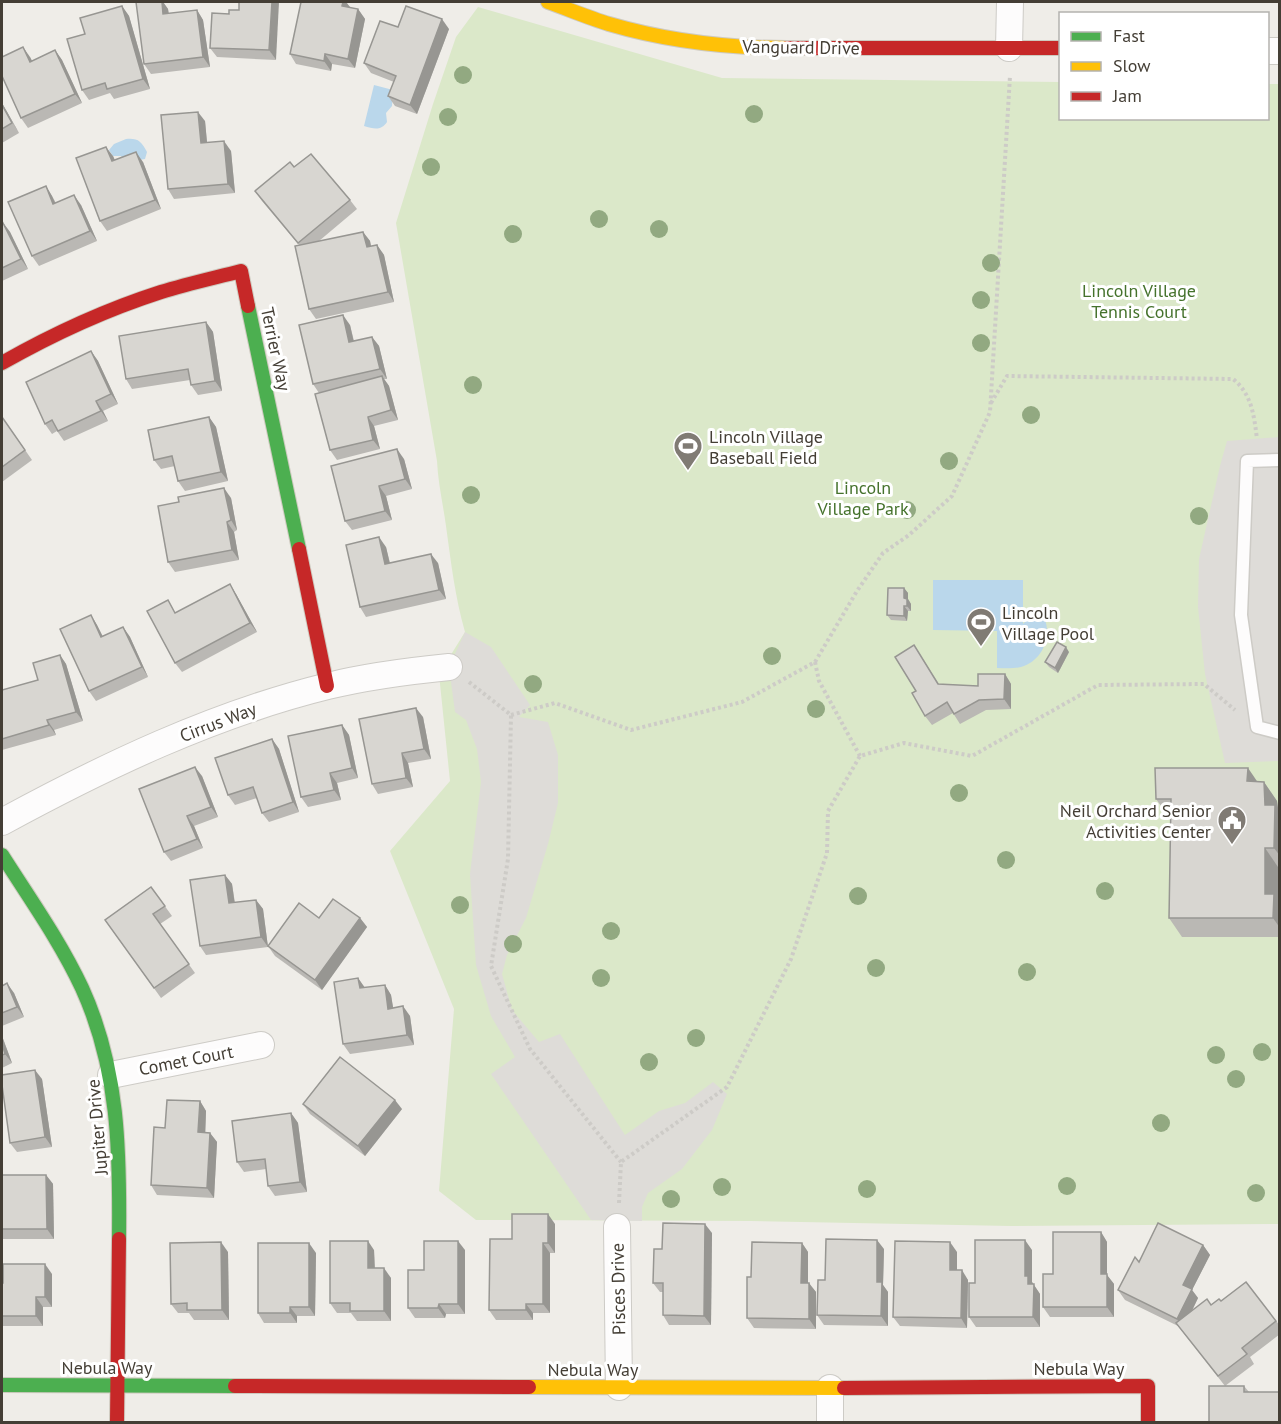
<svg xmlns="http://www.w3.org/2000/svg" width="1281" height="1424" font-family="'PT Sans',sans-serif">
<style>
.green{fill:#dbe8c9}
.parking{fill:#dedcd8}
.water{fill:#bad7eb}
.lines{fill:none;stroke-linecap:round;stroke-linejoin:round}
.lane-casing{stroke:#cdcbc6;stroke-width:15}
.street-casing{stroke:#cdcbc6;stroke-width:28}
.fast-casing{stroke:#cecabf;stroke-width:16}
.slow-casing{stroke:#cecabf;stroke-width:16}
.jam-casing{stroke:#cecabf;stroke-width:16}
.path{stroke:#cdcbc7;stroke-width:4;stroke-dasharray:3 3;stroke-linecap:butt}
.lane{stroke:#fdfcfc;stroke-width:12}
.street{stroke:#fdfcfc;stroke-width:26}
.fast{stroke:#4caf50;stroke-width:14}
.slow{stroke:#ffc107;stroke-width:14}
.jam{stroke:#c62828;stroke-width:14}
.tree{fill:#92a981}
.wall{fill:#bab8b4}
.shaded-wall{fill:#979692}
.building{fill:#d8d6d1;stroke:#979692;stroke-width:1.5}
.labels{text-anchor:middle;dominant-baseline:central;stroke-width:6;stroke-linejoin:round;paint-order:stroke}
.street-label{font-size:18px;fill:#443e35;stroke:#fff}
.park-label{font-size:18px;fill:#45722c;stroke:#fff}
.poi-label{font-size:18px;fill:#443e35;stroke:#fff;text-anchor:start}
</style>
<rect width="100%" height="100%" fill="#efede8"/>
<path class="green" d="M478,7L722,78L1060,82V118H1268V84H1279V1224L1011,1226L751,1221L476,1220L439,1191L454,1009L390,851L450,781L439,674L465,632C455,597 451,562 446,526C443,504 438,483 437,461L396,223L433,104L456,37Z"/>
<g class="parking">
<polygon points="1279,437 1278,616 1280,631 1279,761 1225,763 1205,674 1198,607 1199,559 1220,466 1227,441"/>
<polygon points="465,632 491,647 530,705 519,717 548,722 558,755 558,803 548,844 526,918 507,955 502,974 512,1010 539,1042 560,1034 625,1135 659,1111 685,1103 713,1082 727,1094 712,1130 682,1169 648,1193 642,1207 642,1221 591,1220 491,1074 515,1057 491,1016 476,965 470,874 481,782 477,749 466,720 455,712 449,667"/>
</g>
<g class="water">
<path d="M374,85L393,90L392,106L386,113L387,122C381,131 374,129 364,126Z"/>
<path d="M126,139C138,138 141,141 147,152L145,159L126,162L121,156H113L109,150L114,144Z"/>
<path d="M933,580H1023V624L1039,609C1055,628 1046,660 1021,667C1013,669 1005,668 997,668V631L933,630Z"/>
</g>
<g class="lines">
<g class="lane-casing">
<polyline id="lane" points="1280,460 1247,461 1241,615 1257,727 1280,733"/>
</g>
<g class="street-casing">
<g id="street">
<polyline points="1009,48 1010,2"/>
<polyline points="1268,51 1280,51"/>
<path d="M2,822C105,766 214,714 328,686C368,676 409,671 449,667"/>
<polyline points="111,1075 261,1045"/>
<polyline points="617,1227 619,1387"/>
<polyline points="830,1422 830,1388"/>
</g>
</g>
<g class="fast-casing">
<g id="fast">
<polyline points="248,306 299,549"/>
<path d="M2,855C30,899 60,941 82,988C119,1069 120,1152 119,1239"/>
<polyline points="2,1385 235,1386"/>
</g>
</g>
<g class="slow-casing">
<g id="slow">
<path d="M548,2C568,9 589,18 609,24C667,41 728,48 787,48"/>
<polyline points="529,1387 844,1388"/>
</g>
</g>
<g class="jam-casing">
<g id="jam">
<polyline points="787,48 1060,48"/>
<path d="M2,363C53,334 105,310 161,292C187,284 214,278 241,271L248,306"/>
<polyline points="299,549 327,686"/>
<polyline points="235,1386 529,1387"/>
<polyline points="844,1388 1148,1386 1148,1422"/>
<polyline points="117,1422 119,1239"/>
</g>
</g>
<g class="path">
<path d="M991,403L1007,376L1233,379C1252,394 1254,416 1257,439"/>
<polyline points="815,662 819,681 860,756"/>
<polyline points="469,682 511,715 508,859 491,966 530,1049 621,1162"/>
<polyline points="511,715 555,703 631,730 742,702 815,662 857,591 883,553 909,535 952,496 990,412 1010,76"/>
<polyline points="619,1203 621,1162 727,1087 791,959 827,853 828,811 860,756 904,743 972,756 1098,685 1204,684 1235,710"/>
</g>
<use href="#lane" class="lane"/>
<use href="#street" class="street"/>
<use href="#fast" class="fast"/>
<use href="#slow" class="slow"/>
<use href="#jam" class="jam"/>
</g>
<g class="tree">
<circle cx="463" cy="75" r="9"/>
<circle cx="754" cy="114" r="9"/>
<circle cx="448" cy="117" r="9"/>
<circle cx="431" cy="167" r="9"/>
<circle cx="599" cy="219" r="9"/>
<circle cx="659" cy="229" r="9"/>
<circle cx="513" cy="234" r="9"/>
<circle cx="991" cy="263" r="9"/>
<circle cx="981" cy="300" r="9"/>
<circle cx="981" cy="343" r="9"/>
<circle cx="473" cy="385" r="9"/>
<circle cx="1031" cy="415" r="9"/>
<circle cx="949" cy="461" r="9"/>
<circle cx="471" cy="495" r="9"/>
<circle cx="907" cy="510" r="9"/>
<circle cx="1199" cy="516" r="9"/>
<circle cx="772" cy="656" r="9"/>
<circle cx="533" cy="684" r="9"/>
<circle cx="816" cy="709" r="9"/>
<circle cx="959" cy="793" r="9"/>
<circle cx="1006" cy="860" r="9"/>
<circle cx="1105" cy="891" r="9"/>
<circle cx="858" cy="896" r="9"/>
<circle cx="460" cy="905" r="9"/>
<circle cx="611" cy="931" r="9"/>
<circle cx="513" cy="944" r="9"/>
<circle cx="876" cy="968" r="9"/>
<circle cx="1027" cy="972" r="9"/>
<circle cx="601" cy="978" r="9"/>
<circle cx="696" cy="1038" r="9"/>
<circle cx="1262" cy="1052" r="9"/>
<circle cx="1216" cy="1055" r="9"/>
<circle cx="649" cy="1062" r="9"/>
<circle cx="1236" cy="1079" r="9"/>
<circle cx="1161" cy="1123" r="9"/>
<circle cx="1067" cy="1186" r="9"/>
<circle cx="722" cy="1187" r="9"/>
<circle cx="867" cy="1189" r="9"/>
<circle cx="1256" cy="1193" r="9"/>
<circle cx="671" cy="1199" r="9"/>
</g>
<g class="wall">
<polygon points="142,2 163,2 168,9 169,14 197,10 203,20 210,67 151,74 144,64"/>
<polygon points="239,2 276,60 217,57 210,48 229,14 239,10"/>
<polygon points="301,2 346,2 350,8 358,9 365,19 355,68 332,64 331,71 296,64 290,54"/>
<polygon points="122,6 129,16 150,89 114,99 110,93 89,100 82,90 85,34"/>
<polygon points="398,27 449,29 417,114 395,106 388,96 394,82 371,73 364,63"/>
<polygon points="55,50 62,60 82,103 28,128 21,118 30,57 32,61"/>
<polygon points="2,103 19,133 2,143"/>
<polygon points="205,121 207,143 231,151 235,193 174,199 168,189"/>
<polygon points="113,156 115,160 143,162 161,209 107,231 100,221"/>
<polygon points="294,167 350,200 357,209 319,241 363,232 370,241 371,246 377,245 384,255 394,302 316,319 309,309 299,245 262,201 255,191"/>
<polygon points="46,186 52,196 56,203 81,205 97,241 39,266 32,256"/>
<polygon points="2,221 10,232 28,269 2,281"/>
<polygon points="206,322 213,332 222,391 198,395 191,385 190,380 132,389 126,379"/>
<polygon points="350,325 354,341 372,337 379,346 387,379 384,379 389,386 398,420 374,426 380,449 337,460 330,450 319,393 313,384"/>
<polygon points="91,351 98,361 118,404 103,411 108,421 64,441 57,431 52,434 45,424"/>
<polygon points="2,417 32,460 2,482"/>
<polygon points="209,417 216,427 228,481 185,491 178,481 175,466 161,469 154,460"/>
<polygon points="404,459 412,489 386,496 392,520 352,530 345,521"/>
<polygon points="231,498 237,530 234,532 239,560 175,572 168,562"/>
<polygon points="386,547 390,563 438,563 446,599 366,617 360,607"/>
<polygon points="904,588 908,593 908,599 911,604 911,611 908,611 907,621 891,620 887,615"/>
<polygon points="236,594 257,632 182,672 175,663 176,613"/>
<polygon points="91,615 97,625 103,637 123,627 130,637 148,677 96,701 89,691"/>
<polygon points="914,645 939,684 978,686 1005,674 1011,684 1011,709 986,710 960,724 953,713 932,725 925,716 916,691"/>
<polygon points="1069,652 1058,673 1049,667 1045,662"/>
<polygon points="60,655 66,664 83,721 54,730 56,735 2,750 2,690 38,680"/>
<polygon points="423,717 431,759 408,763 413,787 378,794 372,784"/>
<polygon points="342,725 349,735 358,778 337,783 341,800 308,807 301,797"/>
<polygon points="272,739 279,749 299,812 269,822 262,813 257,798 235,805 228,795"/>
<polygon points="202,776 218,817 194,826 203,848 171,861 164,852"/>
<polygon points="1257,782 1264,782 1277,801 1278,808 1280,811 1280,867 1278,867 1278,900 1280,902 1280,937 1182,937 1169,918 1171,817 1169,817 1156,799"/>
<polygon points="225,875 232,884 235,903 256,900 263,909 268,947 206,955 200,946"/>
<polygon points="151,887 172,916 160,924 195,973 161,998 105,920"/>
<polygon points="319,918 360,918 367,927 322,990 275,956 268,946"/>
<polygon points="358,978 365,988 385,985 391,995 393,1008 410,1016 414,1045 350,1054 343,1044"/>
<polygon points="2,986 14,993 24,1017 2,1026"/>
<polygon points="2,1036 12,1063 2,1068"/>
<polygon points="42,1079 52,1147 17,1152 10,1143"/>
<polygon points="200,1101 206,1111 205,1132 210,1133 217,1142 214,1198 157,1195 151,1185 165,1128"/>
<polygon points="303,1104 402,1109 365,1156 310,1114"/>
<polygon points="291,1113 298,1123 307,1192 275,1196 268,1186 266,1169 244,1172 237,1162"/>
<polygon points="2,1175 46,1175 53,1184 54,1239 2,1239"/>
<polygon points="555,1224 555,1253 550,1253 550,1313 533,1313 533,1320 496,1320 489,1310 512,1239"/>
<polygon points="1101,1232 1107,1242 1107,1275 1114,1284 1114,1317 1050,1317 1043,1307 1053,1274"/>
<polygon points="712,1233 711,1325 669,1325 663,1315 663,1292 660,1292 653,1283"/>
<polygon points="802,1243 808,1252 808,1283 816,1292 816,1329 754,1328 747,1318 751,1277"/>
<polygon points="1203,1245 1210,1255 1192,1290 1198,1298 1192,1311 1221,1301 1246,1282 1280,1326 1280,1334 1250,1357 1254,1364 1225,1386 1244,1386 1249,1392 1280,1422 1225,1386 1178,1326 1125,1300 1118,1290 1139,1262"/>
<polygon points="884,1249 883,1285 888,1292 888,1326 824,1325 817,1315 825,1280"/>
<polygon points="374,1250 375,1268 391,1278 391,1321 357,1321 351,1313 337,1313 330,1303"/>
<polygon points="465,1250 465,1314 446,1314 445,1318 415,1318 408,1308 424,1270"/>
<polygon points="1032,1250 1032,1282 1040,1294 1040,1327 976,1327 969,1317 975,1283"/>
<polygon points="228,1252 229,1320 194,1320 189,1313 178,1313 171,1304"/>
<polygon points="957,1252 957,1270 968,1280 967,1328 900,1326 893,1317"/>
<polygon points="316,1253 315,1316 297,1316 297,1323 264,1323 258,1313"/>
<polygon points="52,1274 52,1307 43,1307 43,1326 2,1326 2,1283"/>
</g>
<g class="shaded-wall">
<polygon points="162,2 163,2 168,9 170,24 163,14"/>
<polygon points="272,2 279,2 276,60 269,50"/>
<polygon points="343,2 346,2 350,7 348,16 342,6"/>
<polygon points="122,6 129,16 150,89 143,79"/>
<polygon points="358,9 365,19 355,68 348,59"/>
<polygon points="197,10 203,20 210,67 203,57"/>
<polygon points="442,19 449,29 417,114 410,105"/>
<polygon points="23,47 30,57 37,71 30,62"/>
<polygon points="55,50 62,60 82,103 75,94"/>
<polygon points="325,54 332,64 331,71 324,61"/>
<polygon points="2,103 19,133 2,105"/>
<polygon points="198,112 205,121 208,153 201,143"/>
<polygon points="224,141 231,151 235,193 228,184"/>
<polygon points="106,147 113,156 119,171 112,161"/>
<polygon points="136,152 143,162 161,209 155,200"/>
<polygon points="46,186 52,196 60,214 53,204"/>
<polygon points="74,195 81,205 97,241 90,231"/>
<polygon points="3,223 10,232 28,269 21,259"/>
<polygon points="363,232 370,241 373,257 367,247"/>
<polygon points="377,245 384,255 394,302 388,292"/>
<polygon points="343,315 350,325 356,352 349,342"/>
<polygon points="206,322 213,332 222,391 215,381"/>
<polygon points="372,337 379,346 387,379 380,369"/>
<polygon points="91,351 98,361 118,404 111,394"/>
<polygon points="382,376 389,386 398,420 391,410"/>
<polygon points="96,401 103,411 108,421 101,411"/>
<polygon points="209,417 216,427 228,481 221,472"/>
<polygon points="368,417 374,426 380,449 373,440"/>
<polygon points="397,449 404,459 412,489 405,479"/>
<polygon points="379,486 386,496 392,520 385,511"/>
<polygon points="224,488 231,498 237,530 231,520"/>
<polygon points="227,522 234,532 239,560 232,550"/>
<polygon points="379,537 386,547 392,573 385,564"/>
<polygon points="431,554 438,563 446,599 439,590"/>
<polygon points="230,584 236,594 257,632 250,623"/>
<polygon points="904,588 908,593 908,599 911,604 911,611 907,606 904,598"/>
<polygon points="904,606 908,611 907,621 904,616"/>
<polygon points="91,615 97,625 108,647 101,637"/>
<polygon points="123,627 130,637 148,677 142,667"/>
<polygon points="1066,647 1069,652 1058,673 1055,668"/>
<polygon points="60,655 66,664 83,721 76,712"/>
<polygon points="1005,674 1011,684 1011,709 1004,699"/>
<polygon points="416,708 423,717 431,759 424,749"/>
<polygon points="47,720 54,730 56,735 49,725"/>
<polygon points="342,725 349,735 358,778 352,768"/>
<polygon points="272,739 279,749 299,812 293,802"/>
<polygon points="402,753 408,763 413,787 406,778"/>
<polygon points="195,767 202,776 218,817 211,807"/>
<polygon points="1248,768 1261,787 1247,781"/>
<polygon points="330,773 337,783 341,800 334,790"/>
<polygon points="1264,782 1277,801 1278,808 1280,811 1280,856 1274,848 1265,805"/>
<polygon points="187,816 194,826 203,848 197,839"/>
<polygon points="1265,848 1278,867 1280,928 1273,918 1265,894"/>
<polygon points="225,875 232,884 236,913 229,903"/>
<polygon points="256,900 263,909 268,947 261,937"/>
<polygon points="360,918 367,927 322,990 315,980"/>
<polygon points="358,978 365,988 360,988"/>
<polygon points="7,983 14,993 24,1017 17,1007"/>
<polygon points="385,985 391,995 395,1019 388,1009"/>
<polygon points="403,1006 410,1016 414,1045 407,1035"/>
<polygon points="2,1036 12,1063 5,1054 2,1044"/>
<polygon points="35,1070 42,1079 52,1147 45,1137"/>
<polygon points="395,1100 402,1109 365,1156 358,1146"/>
<polygon points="200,1101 206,1111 205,1142 198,1132"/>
<polygon points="291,1113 298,1123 307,1192 300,1182"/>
<polygon points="210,1133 217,1142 214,1198 207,1188"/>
<polygon points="46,1175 53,1184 54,1239 47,1229"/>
<polygon points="548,1214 555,1224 555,1253 548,1243"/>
<polygon points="705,1224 712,1233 711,1325 704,1316"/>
<polygon points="1101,1232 1107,1242 1107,1275 1114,1284 1114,1317 1107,1307 1101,1274"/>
<polygon points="877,1240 884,1249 883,1285 888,1292 888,1326 881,1316 877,1282"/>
<polygon points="1025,1240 1032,1250 1032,1282 1040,1294 1040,1327 1033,1317 1028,1284 1025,1276"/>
<polygon points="368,1241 374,1250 375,1278 368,1268"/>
<polygon points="458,1241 465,1250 465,1314 458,1304"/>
<polygon points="221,1242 228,1252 229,1320 222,1310"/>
<polygon points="950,1242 957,1252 957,1279 950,1270"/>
<polygon points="309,1243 316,1253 315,1316 309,1307"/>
<polygon points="543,1243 550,1253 550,1313 543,1304"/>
<polygon points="802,1243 808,1252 808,1292 801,1283"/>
<polygon points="1203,1245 1210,1255 1192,1290 1198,1298 1183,1329 1177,1319 1183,1285"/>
<polygon points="45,1264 52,1274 52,1307 45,1297"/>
<polygon points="384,1268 391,1278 391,1321 384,1311"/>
<polygon points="962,1270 968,1280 967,1328 961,1318"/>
<polygon points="809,1283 816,1292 816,1329 809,1319"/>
<polygon points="36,1297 43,1307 43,1326 36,1316"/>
<polygon points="439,1304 446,1314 445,1318 438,1308"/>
<polygon points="526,1304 533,1313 533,1320 526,1310"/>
<polygon points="290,1307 297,1316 297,1323 290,1313"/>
</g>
<g class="building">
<polygon points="136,2 162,2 163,14 197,10 203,57 144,64"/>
<polygon points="239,2 272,2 269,50 210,48 212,13 229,14 229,10 239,10"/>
<polygon points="301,2 343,2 342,6 358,9 348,59 325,54 324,61 290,54"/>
<polygon points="122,6 143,79 107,89 105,83 82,90 67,39 85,34 80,18"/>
<polygon points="406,6 442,19 410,105 388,96 396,76 364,63 380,21 398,27"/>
<polygon points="23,47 30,62 55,50 75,94 21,118 2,76 2,57"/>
<polygon points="2,105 12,123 2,129"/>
<polygon points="198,112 201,143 224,141 228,184 168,189 161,115"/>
<polygon points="106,147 112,161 136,152 155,200 100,221 76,158"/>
<polygon points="311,154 350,200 298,243 255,191 290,162 294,167"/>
<polygon points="46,186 53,204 74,195 90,231 32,256 8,202"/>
<polygon points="2,221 21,259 2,268"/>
<polygon points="363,232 367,247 377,245 388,292 309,309 295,246"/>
<polygon points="343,315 349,342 372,337 380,369 313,384 299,325"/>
<polygon points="206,322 215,381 191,385 188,369 126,379 119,336"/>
<polygon points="91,351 111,394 96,401 101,411 58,431 52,420 45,424 26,382"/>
<polygon points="382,376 391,410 368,417 373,440 330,450 315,394"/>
<polygon points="2,417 25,450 2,467"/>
<polygon points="209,417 221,472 178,481 172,456 154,460 148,430"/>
<polygon points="397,449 405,479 379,486 385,511 345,521 331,466"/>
<polygon points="224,488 231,520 227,522 232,550 168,562 158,506 179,502 178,497"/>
<polygon points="379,537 385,564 431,554 439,590 360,607 346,545"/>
<polygon points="230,584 250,623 175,663 147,611 168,600 175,613"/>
<polygon points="888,588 904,588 904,598 907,599 907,606 904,606 904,616 887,615"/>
<polygon points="91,615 101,637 123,627 142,667 89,691 60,629"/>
<polygon points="1057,642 1066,647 1055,668 1045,662"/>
<polygon points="914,645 938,684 978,686 978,674 1005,674 1004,699 979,700 954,714 947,702 925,716 912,693 916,691 895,657"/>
<polygon points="60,655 76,712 47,720 49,725 2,739 2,690 38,680 33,663"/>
<polygon points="416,708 424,749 402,753 406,778 372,784 359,719"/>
<polygon points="342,725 352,768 330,773 334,790 301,797 288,736"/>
<polygon points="272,739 293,802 262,813 253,787 228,795 215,758"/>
<polygon points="195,767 211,807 187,816 197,839 164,852 139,789"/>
<polygon points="1155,768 1248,768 1247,781 1264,782 1265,805 1275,805 1274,848 1265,848 1265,894 1274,894 1273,918 1169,918 1171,799 1156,799"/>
<polygon points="225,875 229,903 256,900 261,937 200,946 190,880"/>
<polygon points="151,887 165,906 153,914 189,964 154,988 105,920"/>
<polygon points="333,899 360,918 315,980 268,946 299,903 319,918"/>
<polygon points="358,978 360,988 385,985 388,1009 403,1006 407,1035 343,1044 334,982"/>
<polygon points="7,983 17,1007 2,1013 2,986"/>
<polygon points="2,1044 5,1054 2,1055"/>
<polygon points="340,1057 395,1100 358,1146 303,1104"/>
<polygon points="35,1070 45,1137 10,1143 2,1085 2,1075"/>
<polygon points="167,1100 200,1101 198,1132 210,1133 207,1188 151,1185 154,1127 165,1128"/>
<polygon points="291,1113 300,1182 268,1186 265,1159 237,1162 232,1121"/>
<polygon points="2,1175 46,1175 47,1229 2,1229"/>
<polygon points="512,1214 548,1214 548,1243 543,1243 543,1304 526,1304 526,1310 489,1310 490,1239 512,1239"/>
<polygon points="663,1223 705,1224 704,1316 663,1315 663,1283 653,1283 654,1249 662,1249"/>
<polygon points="1158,1223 1203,1245 1183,1285 1192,1289 1177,1319 1118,1290 1135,1257 1139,1262"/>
<polygon points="1053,1232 1101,1232 1101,1274 1107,1274 1107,1307 1043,1307 1043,1274 1053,1274"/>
<polygon points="826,1239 877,1240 877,1282 882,1282 881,1316 817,1315 818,1280 825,1280"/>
<polygon points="975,1240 1025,1240 1025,1276 1028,1276 1028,1284 1034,1284 1033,1317 969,1317 969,1283 975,1283"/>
<polygon points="330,1241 368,1241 368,1268 384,1268 384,1311 350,1311 350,1303 330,1303"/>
<polygon points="424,1241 458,1241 458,1304 439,1304 438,1308 408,1308 408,1270 424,1270"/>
<polygon points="895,1241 950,1242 950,1270 962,1270 961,1318 893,1317"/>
<polygon points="221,1242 222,1310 187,1310 187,1303 171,1304 170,1243"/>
<polygon points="752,1242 802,1243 801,1283 809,1283 809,1319 747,1318 747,1277 751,1277"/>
<polygon points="258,1243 309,1243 309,1307 290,1307 290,1313 258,1313"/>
<polygon points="3,1264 45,1264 45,1297 36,1297 36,1316 2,1316 2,1283 3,1283"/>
<polygon points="1246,1282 1276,1321 1242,1348 1247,1354 1218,1376 1176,1323 1207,1299 1211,1305 1219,1299 1221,1301"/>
<polygon points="1209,1386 1244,1386 1244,1392 1280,1392 1280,1422 1209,1422"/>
</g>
<defs>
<g id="stadium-pin" transform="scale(1.5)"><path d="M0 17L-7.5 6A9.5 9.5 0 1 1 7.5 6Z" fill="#807b74" stroke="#fff"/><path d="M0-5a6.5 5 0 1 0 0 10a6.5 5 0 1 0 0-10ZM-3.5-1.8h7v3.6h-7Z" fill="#fff"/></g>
<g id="civic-pin" transform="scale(1.5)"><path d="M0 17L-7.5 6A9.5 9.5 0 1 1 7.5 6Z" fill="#807b74" stroke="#fff"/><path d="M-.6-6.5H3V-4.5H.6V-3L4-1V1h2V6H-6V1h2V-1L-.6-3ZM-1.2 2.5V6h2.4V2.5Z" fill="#fff"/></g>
</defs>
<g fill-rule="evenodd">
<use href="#stadium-pin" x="688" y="446"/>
<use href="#stadium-pin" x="981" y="622"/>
<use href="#civic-pin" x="1232" y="820"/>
</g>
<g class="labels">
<g class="street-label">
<text transform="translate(801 47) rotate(1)">Vanguard Drive</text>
<text transform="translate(276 349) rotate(78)">Terrier Way</text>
<text transform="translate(218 722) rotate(-21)">Cirrus Way</text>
<text transform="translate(186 1060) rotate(-11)">Comet Court</text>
<text transform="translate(97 1127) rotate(-95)">Jupiter Drive</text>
<text transform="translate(618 1289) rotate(-91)">Pisces Drive</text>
<text x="107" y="1367">Nebula Way</text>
<text x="1079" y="1368">Nebula Way</text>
<text x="593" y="1369">Nebula Way</text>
</g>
<g class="park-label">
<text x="1139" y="290">Lincoln Village<tspan x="1139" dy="21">Tennis Court</tspan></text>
<text x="863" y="487">Lincoln<tspan x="863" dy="21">Village Park</tspan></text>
</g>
<g class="poi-label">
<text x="709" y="436">Lincoln Village<tspan x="709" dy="21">Baseball Field</tspan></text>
<text x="1002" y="612">Lincoln<tspan x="1002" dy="21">Village Pool</tspan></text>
<text x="1211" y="810" text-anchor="end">Neil Orchard Senior<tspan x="1211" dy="21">Activities Center</tspan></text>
</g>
</g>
<rect width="1281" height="1424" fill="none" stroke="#443e35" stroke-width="6"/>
<rect x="1059" y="12" width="210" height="108" fill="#ffffff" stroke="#b4b2ae" stroke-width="1.5"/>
<rect x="1071" y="32" width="30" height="9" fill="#4caf50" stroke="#b4b2ae" stroke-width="1.5"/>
<text x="1113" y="42" font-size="18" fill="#443e35">Fast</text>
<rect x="1071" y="62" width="30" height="9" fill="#ffc107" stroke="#b4b2ae" stroke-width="1.5"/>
<text x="1113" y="72" font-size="18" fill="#443e35">Slow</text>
<rect x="1071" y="92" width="30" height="9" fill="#c62828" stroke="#b4b2ae" stroke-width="1.5"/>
<text x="1113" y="102" font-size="18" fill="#443e35">Jam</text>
</svg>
